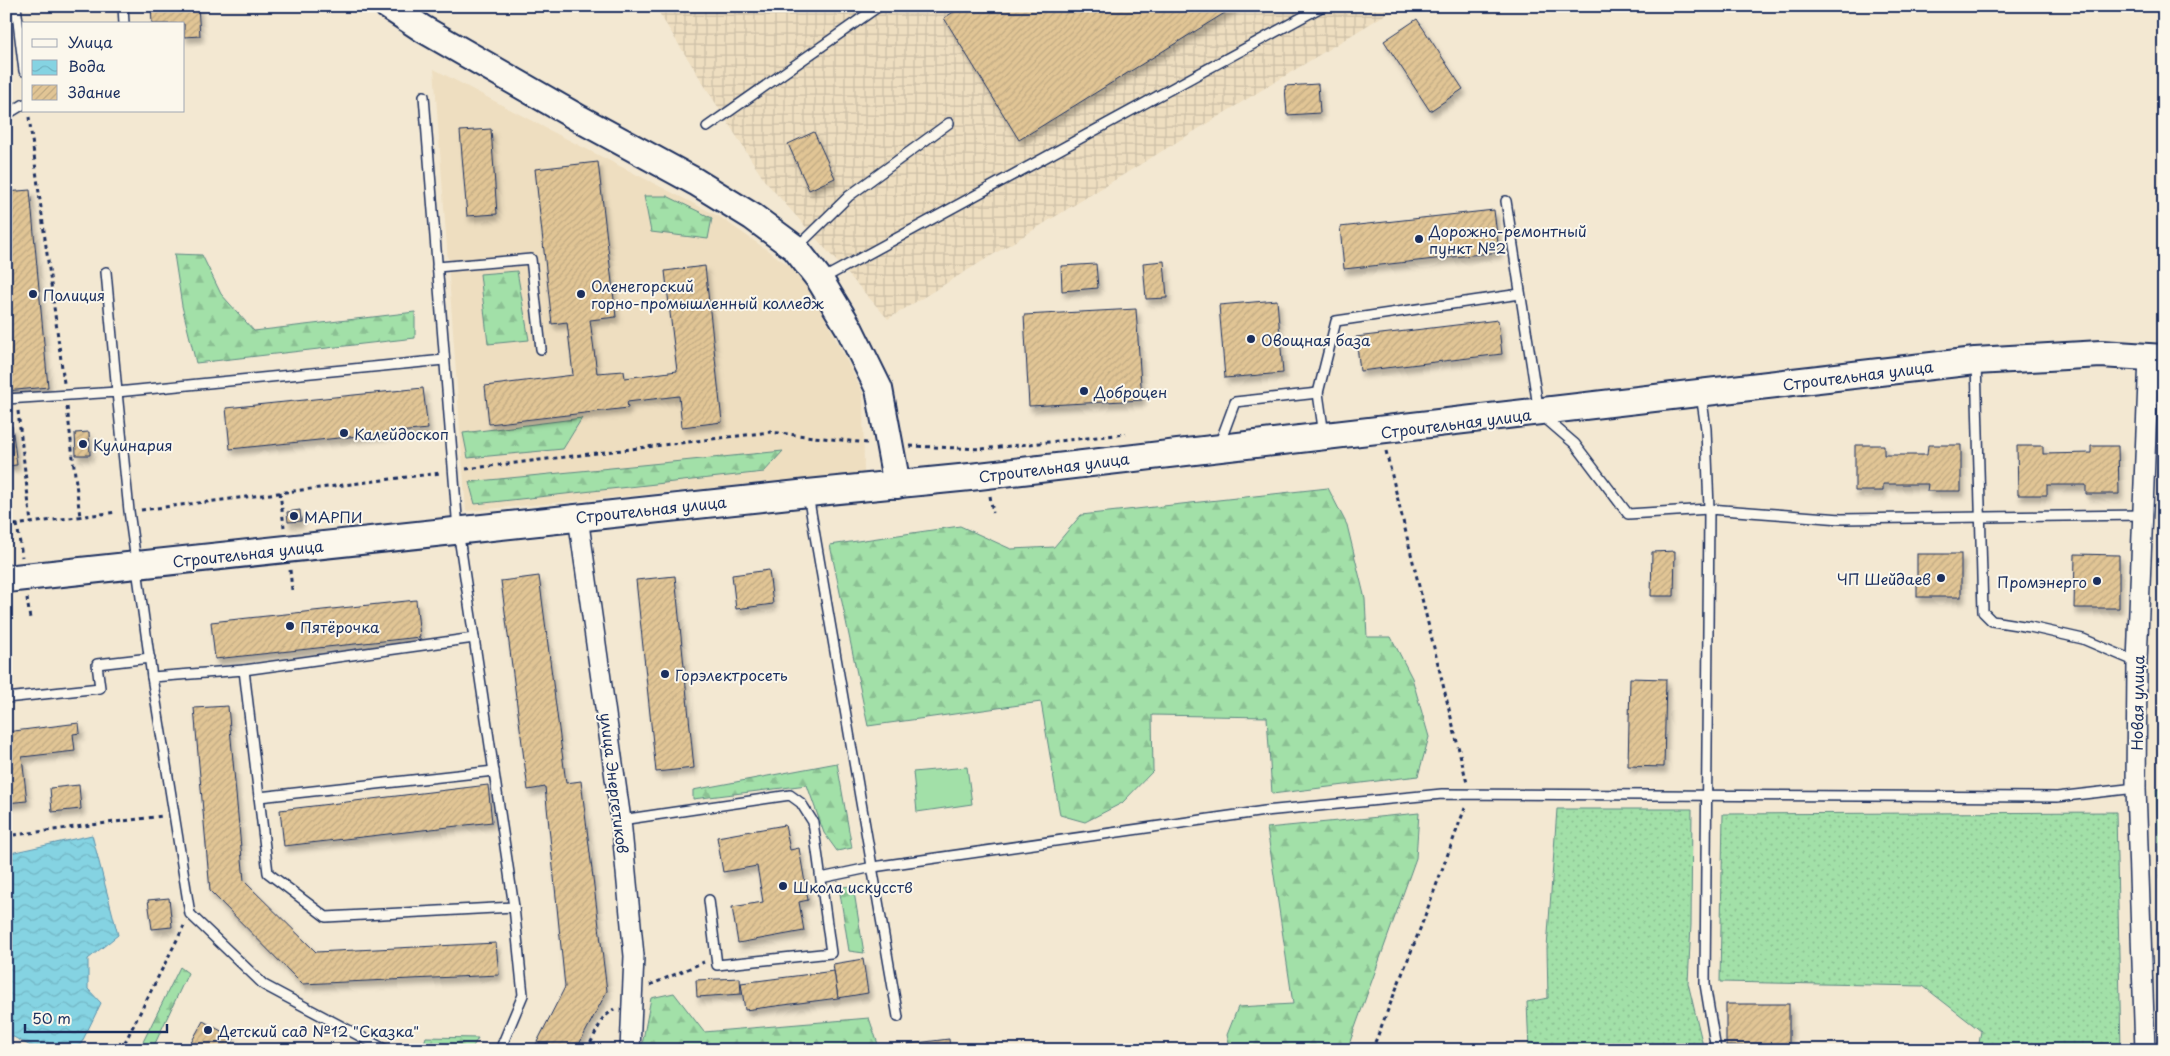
<svg xmlns="http://www.w3.org/2000/svg" width="2170" height="1056" font-family="'Playpen Sans',sans-serif">
<style>
.built{fill:#eedec0}
.industrial{fill:url(#industrial-grid)}
.green{fill:#a2e0a8;stroke:#5e8883}
.forest{fill:url(#forest-firs);stroke:#5e8883}
.garden{fill:url(#garden-dots);stroke:#5e8883}
.water{fill:url(#water-waves);stroke:#5b91ad}
.building{fill:url(#building-hatch);stroke:#1b2f5e;filter:url(#shadow)}
.lines{fill:none;stroke-linecap:round;stroke-linejoin:round}
.lane-casing{stroke:#1b2f5e;stroke-width:12}
.street-casing{stroke:#1b2f5e;stroke-width:22}
.secondary-casing{stroke:#1b2f5e;stroke-width:30}
.path{stroke:#1b2f5e;stroke-width:3;stroke-dasharray:4 4;stroke-linecap:butt}
.lane{stroke:#fbf7ec;stroke-width:9}
.street{stroke:#fbf7ec;stroke-width:19}
.secondary{stroke:#fbf7ec;stroke-width:26}
.poi-dot{fill:#1b2f5e;stroke:#fbf7ec;stroke-width:2}
.labels{text-anchor:middle;dominant-baseline:central;stroke-width:4;stroke-linejoin:round;paint-order:stroke}
.poi-label{font-size:15px;fill:#1b2f5e;stroke:#fbf7ec;text-anchor:start}
.street-label{font-size:15px;fill:#1b2f5e;stroke:#fbf7ec}
</style>
<defs>
<pattern id="industrial-grid" width="8" height="8" patternUnits="userSpaceOnUse" patternTransform="scale(1.25)"><rect width="8" height="8" fill="#eedec0"/><path d="M0 4h8M4 0v8" fill="none" stroke="#ccbfa7"/></pattern>
<pattern id="forest-firs" width="22" height="20" patternUnits="userSpaceOnUse" patternTransform="scale(1.25)"><rect width="22" height="20" fill="#a2e0a8"/><path d="M5 1l3.5 6h-7zM16 11l3.5 6h-7z" fill="#8bc093"/></pattern>
<pattern id="garden-dots" width="8" height="8" patternUnits="userSpaceOnUse" patternTransform="scale(1.25)"><rect width="8" height="8" fill="#a2e0a8"/><path d="M2 2h.1M6 6h.1" fill="none" stroke="#8bc093" stroke-width="1.8" stroke-linecap="round"/></pattern>
<pattern id="water-waves" width="16" height="10" patternUnits="userSpaceOnUse" patternTransform="scale(1.25)"><rect width="16" height="10" fill="#85d3e2"/><path d="M0 5q4-4 8 0t8 0" fill="none" stroke="#72b5c4"/></pattern>
<pattern id="building-hatch" width="6" height="6" patternUnits="userSpaceOnUse" patternTransform="scale(1.25)"><rect width="6" height="6" fill="#e1c595"/><path d="M-1 1l2-2M0 6l6-6M5 7l2-2" fill="none" stroke="#c0aa83"/></pattern>
<filter id="shadow"><feDropShadow dx="3" dy="5.5" stdDeviation="2.5" flood-color="#0004"/></filter>
</defs>
<rect width="100%" height="100%" fill="#f3e8d2"/>
<filter id="ink" filterUnits="userSpaceOnUse"><feTurbulence type="fractalNoise" baseFrequency=".02" numOctaves="2"/><feDisplacementMap in="SourceGraphic" scale="10" xChannelSelector="R" yChannelSelector="G"/><feConvolveMatrix kernelMatrix="1 2 1 2 8 2 1 2 1" color-interpolation-filters="sRGB"/></filter>
<g filter="url(#ink)">
<polygon class="built" points="434,69 553,132 720,217 804,276 863,393 864,474 466,511"/>
<polygon class="industrial" points="658,6 1399,6 888,319 764,180 659,13"/>
<polygon class="green" points="967,767 972,804 917,812 913,772"/>
<g class="forest">
<polygon points="644,196 667,196 712,218 708,239 651,232"/>
<polygon points="174,254 202,255 221,294 254,331 415,312 415,338 196,363 182,306"/>
<polygon points="517,271 529,340 488,344 480,274"/>
<polygon points="582,418 563,449 468,458 463,433"/>
<polygon points="783,451 764,472 475,504 469,482"/>
<polygon points="1328,488 1347,525 1365,599 1367,637 1391,637 1412,678 1429,737 1418,776 1272,794 1267,717 1152,715 1153,771 1122,803 1085,822 1060,815 1041,702 868,726 830,545 960,526 1011,549 1054,547 1081,515"/>
<polygon points="837,763 852,848 837,851 824,833 807,785 693,799 693,790"/>
<polygon points="1419,813 1416,858 1347,1050 1231,1050 1227,1035 1238,1007 1293,1004 1267,828"/>
<polygon points="853,886 864,953 849,951 839,887"/>
<polygon points="180,967 188,973 152,1050 139,1050"/>
<polygon points="674,993 704,1032 869,1018 880,1050 641,1050 651,998"/>
<polygon points="426,1037 478,1038 471,1050 422,1050"/>
</g>
<g class="garden">
<polygon points="2156,789 2164,789 2164,952"/>
<polygon points="1557,809 1692,809 1691,925 1688,983 1704,1050 1529,1050 1527,1002 1548,998 1547,948"/>
<polygon points="2116,812 2121,1050 1978,1050 1981,1031 1923,986 1720,982 1723,814"/>
</g>
<polygon class="water" points="92,835 118,935 88,959 88,989 101,1003 78,1050 38,1050 6,1033 6,854"/>
<g class="building">
<polygon points="151,6 198,6 200,36 184,37 184,24 152,24"/>
<polygon points="963,6 1236,6 1019,140 944,18"/>
<polygon points="1417,19 1463,89 1430,111 1384,41"/>
<polygon points="1318,84 1320,113 1287,115 1285,86"/>
<polygon points="491,129 497,214 467,216 460,131"/>
<polygon points="814,132 835,178 809,190 788,144"/>
<polygon points="598,162 616,317 590,320 597,373 624,371 625,378 677,371 665,271 705,266 722,422 682,427 679,396 627,402 628,408 489,424 485,386 573,375 567,322 552,324 535,169"/>
<polygon points="30,190 48,387 6,391 6,192"/>
<polygon points="1494,210 1499,252 1344,269 1340,227"/>
<polygon points="1164,261 1167,298 1146,299 1143,263"/>
<polygon points="1096,264 1098,288 1062,291 1061,266"/>
<polygon points="1277,300 1283,373 1225,378 1219,305"/>
<polygon points="1136,309 1142,400 1029,406 1024,315"/>
<polygon points="1498,320 1502,354 1360,371 1356,337"/>
<polygon points="423,388 428,429 230,449 226,408"/>
<polygon points="12,426 17,465 6,466 6,427"/>
<polygon points="89,432 90,455 76,455 75,433"/>
<polygon points="1855,445 1884,445 1884,455 1927,455 1928,445 1961,445 1961,491 1927,491 1928,484 1883,484 1883,491 1855,491"/>
<polygon points="2017,446 2043,446 2043,454 2091,453 2091,446 2118,446 2119,494 2086,494 2086,485 2047,485 2047,495 2018,495"/>
<polygon points="300,510 301,521 288,522 287,512"/>
<polygon points="1675,551 1674,596 1651,596 1652,552"/>
<rect x="1917" y="554" width="44" height="43"/>
<polygon points="2075,554 2119,555 2119,608 2074,608"/>
<polygon points="769,570 773,604 736,609 732,575"/>
<polygon points="539,576 566,783 581,781 607,991 576,1050 533,1050 565,987 545,787 528,790 501,581"/>
<polygon points="675,576 694,768 656,772 636,580"/>
<polygon points="416,600 420,637 215,659 211,622"/>
<polygon points="1630,678 1666,679 1664,767 1628,766"/>
<polygon points="228,706 244,881 316,952 496,943 499,975 302,984 210,891 194,708"/>
<polygon points="79,723 80,733 73,734 75,751 22,757 27,801 6,803 6,732"/>
<polygon points="79,785 81,809 52,812 50,788"/>
<polygon points="488,785 492,822 284,846 280,810"/>
<polygon points="785,825 790,850 799,848 808,900 799,902 804,931 738,943 732,907 763,902 757,866 723,872 717,837"/>
<polygon points="169,898 172,927 152,929 148,900"/>
<polygon points="863,959 868,993 838,998 833,964"/>
<polygon points="834,971 838,998 745,1010 741,983"/>
<polygon points="740,978 741,994 697,997 696,980"/>
<rect x="1726" y="1004" width="63" height="42"/>
<polygon points="203,1021 234,1038 228,1050 187,1050"/>
<polygon points="949,1039 950,1050 909,1050 908,1044"/>
</g>
<g class="lines">
<g class="lane-casing">
<g id="lane">
<polyline points="16,6 24,71"/>
<polyline points="123,6 124,24"/>
<polyline points="424,96 458,530 514,907 523,995 500,1050"/>
<polyline points="6,115 24,104"/>
<polyline points="707,127 879,6"/>
<polyline points="1506,201 1539,413 1575,444 1628,514 1709,509 1706,429 1701,394"/>
<polyline points="797,247 849,196 949,123"/>
<polyline points="437,267 531,259 541,349"/>
<polyline points="106,272 117,392 444,360"/>
<polyline points="822,279 1323,6"/>
<polyline points="1976,362 1983,612 1992,621 2030,627 2083,639 2137,662"/>
<polyline points="1318,393 1336,321 1520,294"/>
<polyline points="6,399 117,392 129,511 152,677 190,914 264,985 386,1050"/>
<polyline points="1219,445 1235,402 1318,393 1324,435"/>
<polyline points="808,495 898,1017"/>
<polyline points="244,670 474,638"/>
<polyline points="152,677 244,670 268,873 326,917 514,907"/>
<polyline points="6,698 100,688 97,664 150,658"/>
<polyline points="259,797 494,771"/>
<polyline points="621,820 790,795 801,803 813,822 831,953 717,965 709,900"/>
<polyline points="821,878 873,867 1265,811 1442,794 2057,797 2136,788"/>
<polyline points="1716,1050 1705,984 1709,509 1841,519 2144,515"/>
</g>
</g>
<g class="street-casing">
<g id="street">
<polyline points="578,517 621,820 634,956 630,1050"/>
<polyline points="2145,1050 2136,788 2137,662 2149,356"/>
</g>
</g>
<g class="secondary-casing">
<g id="secondary">
<polyline points="388,6 423,29 580,119 696,182 753,217 795,248 820,280 849,328 879,389 897,485"/>
<polyline points="6,579 808,493 970,477 1975,361 2101,354 2164,358"/>
</g>
</g>
<g class="path">
<polyline points="29,117 64,383"/>
<polyline points="67,407 80,517"/>
<polyline points="18,411 31,523"/>
<polyline points="910,446 981,449 1126,434"/>
<polyline points="1386,451 1467,783"/>
<polyline points="466,469 770,432 867,443"/>
<polyline points="280,492 284,527"/>
<polyline points="990,496 993,513"/>
<polyline points="141,510 440,473"/>
<polyline points="17,524 22,557"/>
<polyline points="6,526 117,512"/>
<polyline points="290,570 292,590"/>
<polyline points="27,598 30,619"/>
<polyline points="6,836 162,816"/>
<polyline points="650,985 704,962"/>
<polyline points="121,1050 184,926"/>
<polyline points="587,1050 603,1018 614,1009"/>
<polyline points="1372,1050 1420,929 1465,808"/>
</g>
<use href="#lane" class="lane"/>
<use href="#street" class="street"/>
<use href="#secondary" class="secondary"/>
</g>
</g>
<g class="poi-dot">
<circle cx="1419" cy="239" r="5"/>
<circle cx="33" cy="294" r="5"/>
<circle cx="581" cy="294" r="5"/>
<circle cx="1251" cy="339" r="5"/>
<circle cx="1084" cy="391" r="5"/>
<circle cx="344" cy="433" r="5"/>
<circle cx="83" cy="444" r="5"/>
<circle cx="294" cy="516" r="5"/>
<circle cx="1941" cy="578" r="5"/>
<circle cx="2097" cy="581" r="5"/>
<circle cx="290" cy="626" r="5"/>
<circle cx="665" cy="674" r="5"/>
<circle cx="783" cy="886" r="5"/>
<circle cx="208" cy="1030" r="5"/>
</g>
<g class="labels">
<g class="poi-label">
<text x="1429" y="230">Дорожно-ремонтный<tspan x="1429" dy="17">пункт №2</tspan></text>
<text x="591" y="285">Оленегорский<tspan x="591" dy="17">горно-промышленный колледж</tspan></text>
<text x="43" y="294">Полиция</text>
<text x="1261" y="339">Овощная база</text>
<text x="1094" y="391">Доброцен</text>
<text x="354" y="433">Калейдоскоп</text>
<text x="93" y="444">Кулинария</text>
<text x="304" y="516">МАРПИ</text>
<text x="1931" y="578" text-anchor="end">ЧП Шейдаев</text>
<text x="2087" y="581" text-anchor="end">Промэнерго</text>
<text x="300" y="626">Пятёрочка</text>
<text x="675" y="674">Горэлектросеть</text>
<text x="793" y="886">Школа искусств</text>
<text x="218" y="1030">Детский сад №12 "Сказка"</text>
</g>
<g class="street-label">
<text transform="translate(1858 375) rotate(-7)">Строительная улица</text>
<text transform="translate(1456 423) rotate(-7)">Строительная улица</text>
<text transform="translate(1054 467) rotate(-7)">Строительная улица</text>
<text transform="translate(651 509) rotate(-6)">Строительная улица</text>
<text transform="translate(248 553) rotate(-6)">Строительная улица</text>
<text transform="translate(2137 703) rotate(-89)">Новая улица</text>
<text transform="translate(615 783) rotate(83)">улица Энергетиков</text>
</g>
</g>
<rect width="2170" height="1056" fill="none" stroke="#fbf7ec" stroke-width="25"/>
<rect x="12" y="12" width="2145" height="1031" fill="none" stroke="#1b2f5e" stroke-width="2" filter="url(#ink)"/>
<rect x="22" y="22" width="162" height="90" fill="#fbf7ec" stroke="#a1a7b3"/>
<rect x="32" y="39" width="25" height="8" fill="#fbf7ec" stroke="#a1a7b3"/>
<text x="68" y="48" font-size="15" fill="#1b2f5e">Улица</text>
<rect x="32" y="60" width="25" height="15" fill="url(#water-waves)" stroke="#a1a7b3"/>
<text x="68" y="72" font-size="15" fill="#1b2f5e">Вода</text>
<rect x="32" y="85" width="25" height="15" fill="url(#building-hatch)" stroke="#a1a7b3"/>
<text x="68" y="98" font-size="15" fill="#1b2f5e">Здание</text>
<path d="M25 1024v8h142v-8" fill="none" stroke="#1b2f5e" stroke-width="2.5"/>
<text x="32" y="1024" font-size="15" fill="#1b2f5e" stroke="#fbf7ec" stroke-width="4" paint-order="stroke">50 m</text>
</svg>
